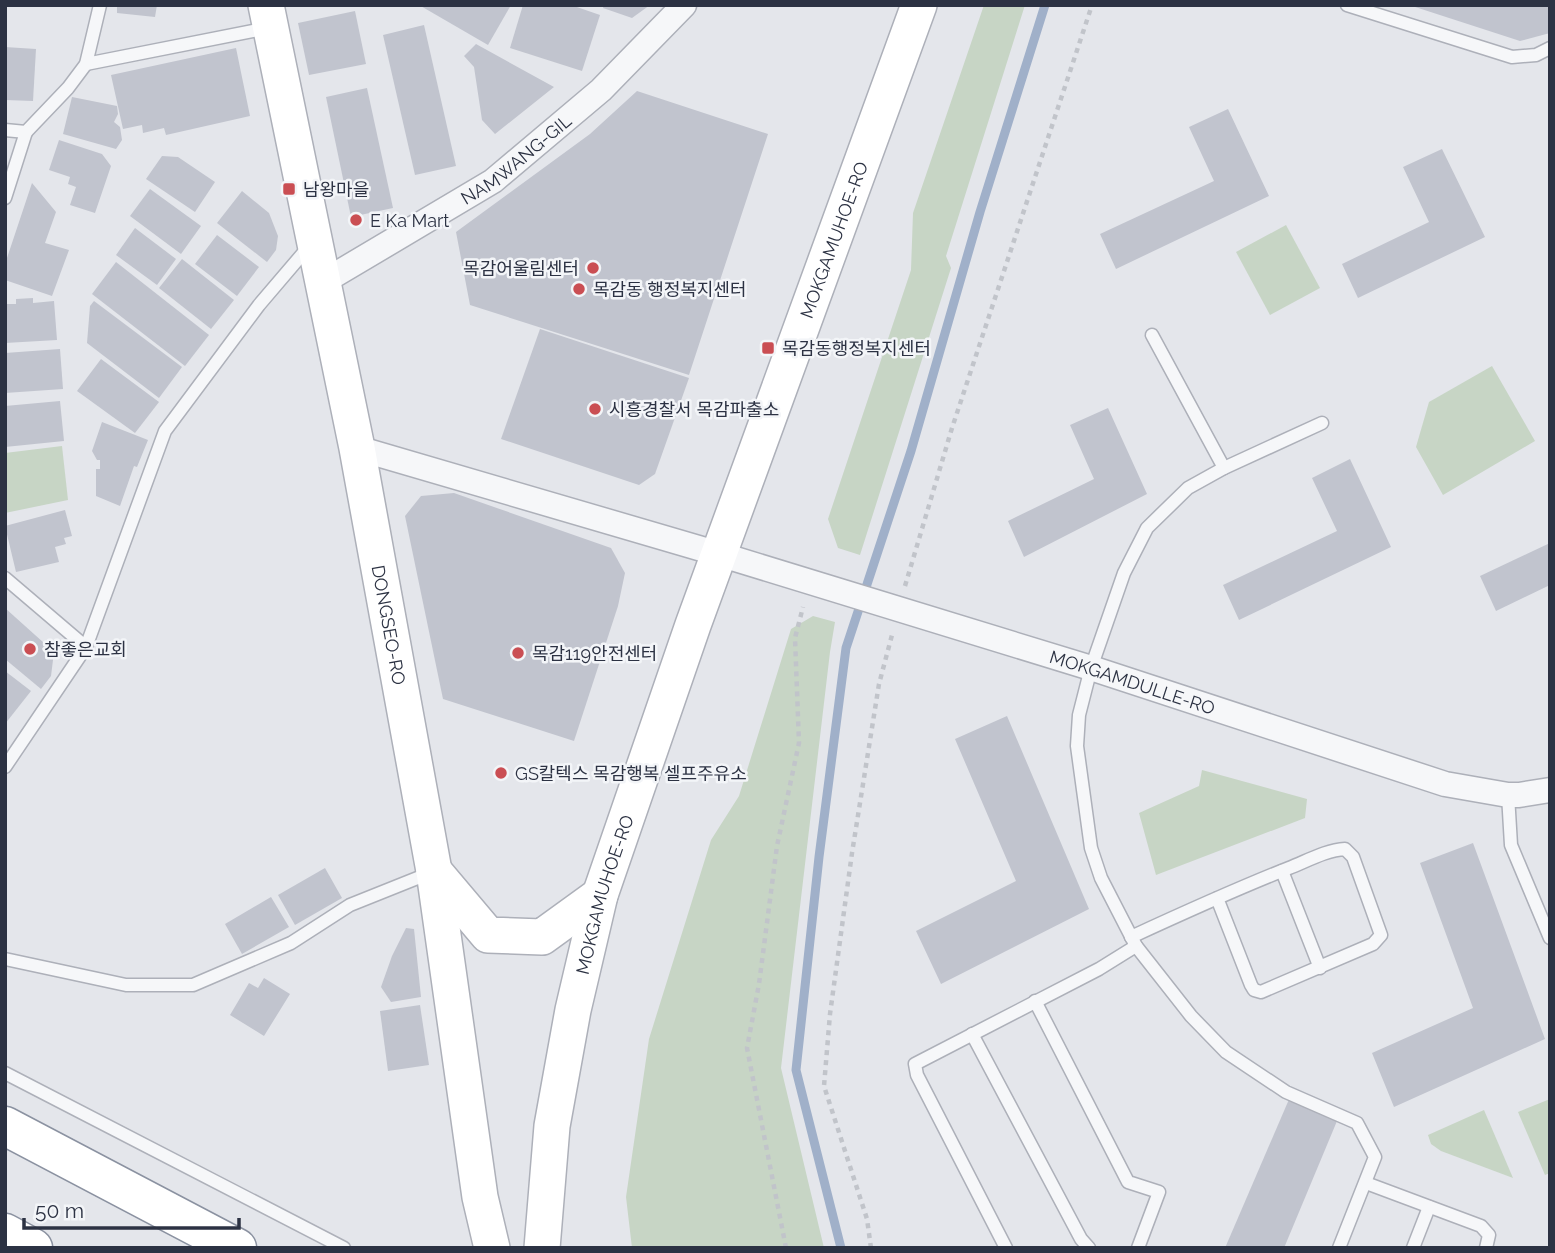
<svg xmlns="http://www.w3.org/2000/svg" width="1555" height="1253" font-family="Raleway,'Noto Sans KR',sans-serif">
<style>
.green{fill:#c7d5c5}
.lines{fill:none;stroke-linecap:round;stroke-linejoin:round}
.stream{stroke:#a0b0c9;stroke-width:9}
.building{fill:#c1c4ce}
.lane-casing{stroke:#adb0b9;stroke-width:15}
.street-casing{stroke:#adb0b9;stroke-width:27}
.secondary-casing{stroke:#adb0b9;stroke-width:38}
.highway-casing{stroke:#8b92a1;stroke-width:41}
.path{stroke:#c1c4ca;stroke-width:4.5;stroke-dasharray:5 5;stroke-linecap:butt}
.lane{stroke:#f6f7f9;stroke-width:12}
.street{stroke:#f6f7f9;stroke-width:24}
.secondary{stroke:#fff;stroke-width:35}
.highway{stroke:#fff;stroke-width:38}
.poi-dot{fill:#ca4e53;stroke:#f3f5f8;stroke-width:2.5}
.labels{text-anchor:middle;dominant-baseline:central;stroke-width:5;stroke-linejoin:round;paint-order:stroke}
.street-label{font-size:18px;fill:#2c3243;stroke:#f3f5f8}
.poi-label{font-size:18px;fill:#2c3243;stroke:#f3f5f8;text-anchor:start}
</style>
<rect width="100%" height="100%" fill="#e4e6eb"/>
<g class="green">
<polygon points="984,5 1025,5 946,256 951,268 860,555 838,548 828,519 911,270 913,213"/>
<polygon points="1286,225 1320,288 1270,315 1236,252"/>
<polygon points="1492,366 1535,441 1443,495 1416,447 1429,402"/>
<polygon points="62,446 68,500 5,513 5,453"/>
<polygon points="813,616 835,622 830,652 781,1068 824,1248 632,1248 626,1197 649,1039 711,840 739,796 791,629"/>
<polygon points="1202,770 1307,799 1305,818 1156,875 1139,813 1199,786"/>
<polygon points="1550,1099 1550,1173 1545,1175 1518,1112"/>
<polygon points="1484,1110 1513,1178 1441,1151 1431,1144 1428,1135"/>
</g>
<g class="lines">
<polyline class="stream" points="841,1248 796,1070 819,857 846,648 911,451 980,212 1045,5"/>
</g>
<g class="building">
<polygon points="117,5 157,5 155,17 117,13"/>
<polygon points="419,5 511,5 488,45"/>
<polygon points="523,5 571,5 600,15 582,71 510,48"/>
<polygon points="604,5 650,5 632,18 603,8"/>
<polygon points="1409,5 1550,5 1550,33 1520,41"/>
<polygon points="355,11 366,64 309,75 298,23"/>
<polygon points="424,25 456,166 415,175 383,35"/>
<polygon points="476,44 554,87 495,134 482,120 474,67 464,56"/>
<polygon points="5,47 36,49 33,101 5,100"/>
<polygon points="236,48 250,116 166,135 164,128 143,133 142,125 123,129 111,75"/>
<polygon points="367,88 393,208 351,217 326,97"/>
<polygon points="637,91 768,134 689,375 470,305 456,232 590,134"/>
<polygon points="72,97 117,106 118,114 114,122 120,127 122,140 116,149 63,134"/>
<polygon points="1228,109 1269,196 1116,269 1100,234 1214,181 1189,127"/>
<polygon points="59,140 102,154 111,166 95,213 70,205 76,187 68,184 70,177 49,170"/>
<polygon points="1442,149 1485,237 1358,298 1342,264 1429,222 1403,167"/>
<polygon points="162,156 178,157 215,182 195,212 146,179"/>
<polygon points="32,183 56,212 45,243 69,250 52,296 5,280 5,264"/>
<polygon points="150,189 201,226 181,254 130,216"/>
<polygon points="242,191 269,213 278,236 276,250 267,262 217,223"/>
<polygon points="135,228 176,259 157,285 116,255"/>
<polygon points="217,235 259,267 237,296 195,264"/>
<polygon points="182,259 234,300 211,329 159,288"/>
<polygon points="116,262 209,335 185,366 92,294"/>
<polygon points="33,298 33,303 54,301 57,340 5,343 5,304 16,304 16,299"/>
<polygon points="94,301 182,367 159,398 87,343 90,306"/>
<polygon points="540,329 689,378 655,474 639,485 501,439"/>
<polygon points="60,349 63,389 5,393 5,353"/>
<polygon points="101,359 159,402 135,433 77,391"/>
<polygon points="60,401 64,441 5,447 5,406"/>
<polygon points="1108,408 1147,494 1024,557 1008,521 1094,479 1070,425"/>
<polygon points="102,422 148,440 137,467 134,466 120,506 96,496 96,469 100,469 100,460 97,460 92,451"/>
<polygon points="1350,459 1391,547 1239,620 1223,585 1337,531 1312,478"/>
<polygon points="454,493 611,548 625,573 618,606 574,741 443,699 405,516 421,496"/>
<polygon points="65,510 72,536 64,538 66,544 55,547 59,562 16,572 5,526"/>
<polygon points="1550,543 1550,585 1496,611 1480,576"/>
<polygon points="5,608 54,652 51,676 41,689 5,659"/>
<polygon points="5,671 31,691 5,724"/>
<polygon points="1007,716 1089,909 941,984 916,931 1016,881 955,739"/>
<polygon points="1473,843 1545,1039 1394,1107 1372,1053 1473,1008 1420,863"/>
<polygon points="325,868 342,898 295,925 278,895"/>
<polygon points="271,897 289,927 242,954 225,924"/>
<polygon points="406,928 414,929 421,997 391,1002 381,987 392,956"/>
<polygon points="264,978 290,994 264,1036 230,1015 249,983 258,988"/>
<polygon points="420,1005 429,1065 388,1071 380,1011"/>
<polygon points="1290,1097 1337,1121 1284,1248 1225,1248"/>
</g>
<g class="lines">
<g class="lane-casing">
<g id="lane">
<polyline points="1347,5 1512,57 1536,55 1550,48"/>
<polyline points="86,64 268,28"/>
<polyline points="5,130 26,132 68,88 86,64 100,5"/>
<polyline points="5,198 26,132"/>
<polyline points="1152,335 1224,468"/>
<polyline points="1322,423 1224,468 1188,488 1147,528 1124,573 1091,668 1079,715 1077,746 1091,848 1101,878 1136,946 1191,1016 1226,1052 1286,1092 1357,1123 1375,1157 1339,1248"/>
<polyline points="5,578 86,647"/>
<polyline points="5,767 86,647 165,431 259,305 311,244"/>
<polyline points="1508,795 1511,845 1550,938"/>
<polyline points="1282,871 1320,968"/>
<path d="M1131,937C1183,913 1236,889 1289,868C1307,861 1326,850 1345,849L1353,857L1381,935L1373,944L1261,992L1254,990L1251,985L1217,898"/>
<polyline points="5,959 126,985 193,985 291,943 350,905 430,873"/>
<polyline points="1035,1001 1128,1182 1159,1192 1138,1248"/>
<polyline points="972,1034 1081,1239 1089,1248"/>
<polyline points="5,1073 344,1248"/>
<polyline points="1366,1183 1481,1226 1489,1235 1486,1248"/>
<polyline points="1006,1248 917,1075 915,1064 1099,969 1136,946"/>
<polyline points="1413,1248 1429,1207"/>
</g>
</g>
<g class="street-casing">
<g id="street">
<path id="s1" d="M323,282L493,181L601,90L684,5"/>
<path id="s2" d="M357,448L719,554L1091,668L1445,784L1508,795H1519L1550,790"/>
</g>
</g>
<g class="secondary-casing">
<g id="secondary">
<path id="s3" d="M266,5L357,448L434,871L480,1197L492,1248"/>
<polyline points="434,871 488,935 542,937 600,895"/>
<path id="s4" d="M542,1248L552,1126L573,1010L600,895L693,625L919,5"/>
</g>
</g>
<g class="highway-casing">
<g id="highway">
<polyline points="5,1126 237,1248"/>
<polyline points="5,1233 33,1248"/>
</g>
</g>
<g class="path">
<polyline points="905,586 952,428 1092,5"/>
<polyline points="786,1248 747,1048 759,984 777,846 799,743 795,638 803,607"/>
<polyline points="871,1248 867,1219 824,1086 830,1014 852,853 879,684 892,635"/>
</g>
<use href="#lane" class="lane"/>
<use href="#street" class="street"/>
<use href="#secondary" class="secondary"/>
<use href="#highway" class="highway"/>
</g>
<g class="poi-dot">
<rect x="282" y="182" width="14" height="14" rx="3.5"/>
<circle cx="356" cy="220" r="7"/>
<circle cx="593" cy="268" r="7"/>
<circle cx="579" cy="289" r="7"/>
<rect x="761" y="341" width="14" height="14" rx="3.5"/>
<circle cx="595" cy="409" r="7"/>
<circle cx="30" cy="649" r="7"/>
<circle cx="518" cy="653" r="7"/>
<circle cx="501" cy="773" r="7"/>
</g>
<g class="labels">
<g class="street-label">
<text stroke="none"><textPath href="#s1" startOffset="229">NAMWANG-GIL</textPath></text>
<text stroke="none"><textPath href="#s4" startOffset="1054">MOKGAMUHOE-RO</textPath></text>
<text stroke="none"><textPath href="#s3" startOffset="632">DONGSEO-RO</textPath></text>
<text stroke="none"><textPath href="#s2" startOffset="810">MOKGAMDULLE-RO</textPath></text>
<text stroke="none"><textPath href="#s4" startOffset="360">MOKGAMUHOE-RO</textPath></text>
</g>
<g class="poi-label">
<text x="303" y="189">남왕마을</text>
<text x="370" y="220">E Ka Mart</text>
<text x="579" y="268" text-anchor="end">목감어울림센터</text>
<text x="593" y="289">목감동 행정복지센터</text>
<text x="782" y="348">목감동행정복지센터</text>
<text x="609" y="409">시흥경찰서 목감파출소</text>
<text x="44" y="649">참좋은교회</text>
<text x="532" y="653">목감119안전센터</text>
<text x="515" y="773">GS칼텍스 목감행복 셀프주유소</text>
</g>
</g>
<rect width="1555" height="1253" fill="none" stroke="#2c3243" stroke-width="14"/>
<path d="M24 1218v10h215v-10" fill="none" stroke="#2c3243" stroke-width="3.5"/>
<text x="35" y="1218" font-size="21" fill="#2c3243" stroke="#f3f5f8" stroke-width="5" paint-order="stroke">50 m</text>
</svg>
